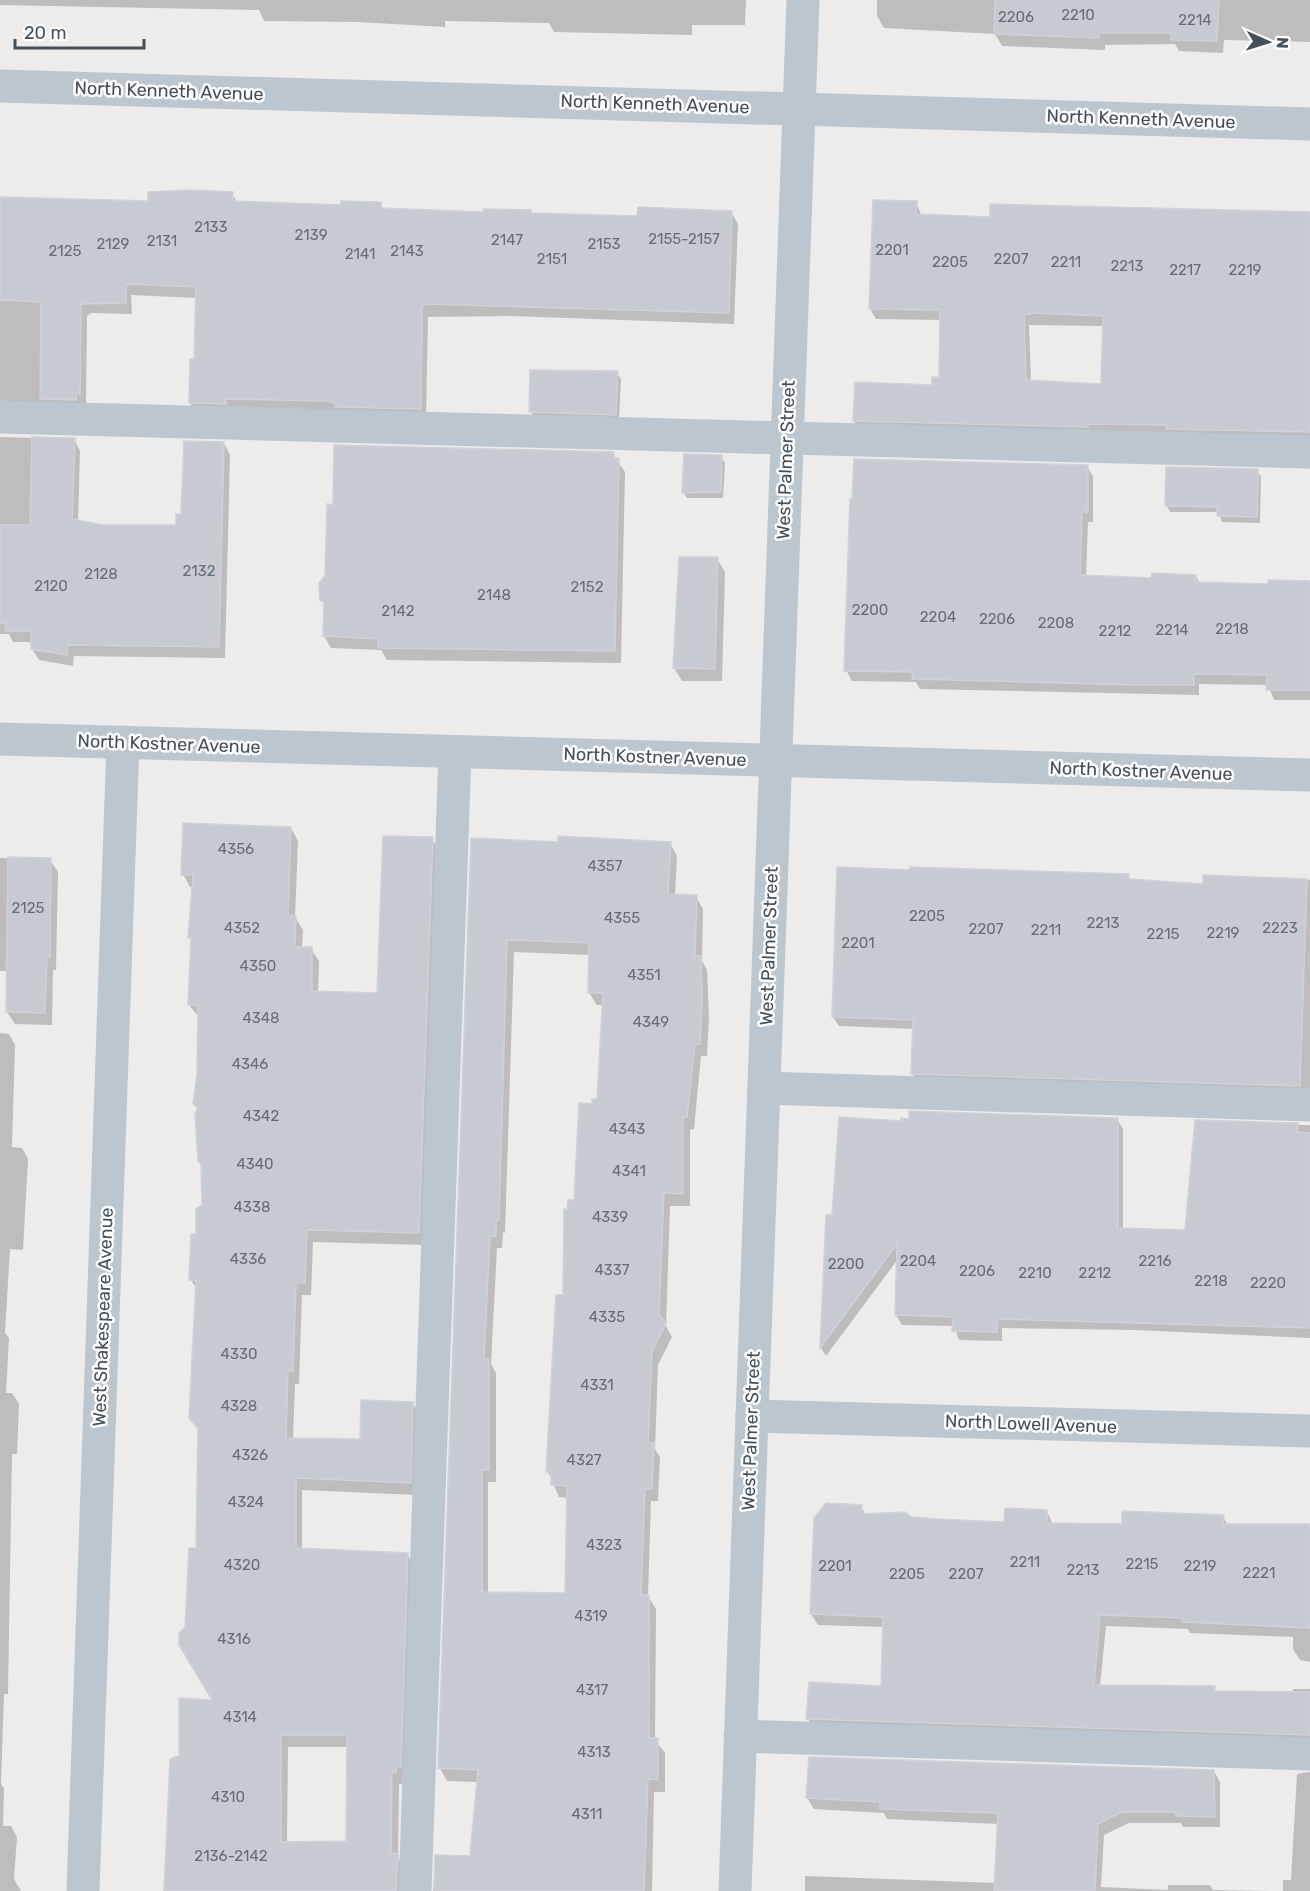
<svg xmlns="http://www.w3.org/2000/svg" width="1310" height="1891" font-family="Rubik,sans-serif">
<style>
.shadow{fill:#0003;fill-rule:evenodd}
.building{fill:#c8cad1;stroke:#cfd1d8;stroke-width:1.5;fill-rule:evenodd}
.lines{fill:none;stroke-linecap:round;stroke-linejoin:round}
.minor{stroke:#bbc6cf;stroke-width:33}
.labels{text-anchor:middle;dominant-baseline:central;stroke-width:5;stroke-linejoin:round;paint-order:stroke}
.number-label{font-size:15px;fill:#646e77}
.street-label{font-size:18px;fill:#434f59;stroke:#fff}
</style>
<rect width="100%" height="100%" fill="#eeebeb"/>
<g class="shadow">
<polygon points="0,0 746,0 745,25 692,25 692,35 554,32 549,23 445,21 445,27 358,22 264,21 259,10 0,5"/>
<polygon points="877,0 1310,0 1310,42 1224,40 1223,53 1179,51 1175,44 1105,45 1105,50 1002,46 995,34 884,28 877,16"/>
<polygon points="232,194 237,202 342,207 380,203 383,209 485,213 530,211 532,214 639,217 731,212 738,224 734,324 511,316 428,317 426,421 197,414 190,403 196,361 197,298 131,295 132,314 91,313 87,316 86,405 0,411 0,197 150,202"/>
<path d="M916,203L922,216L991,219L1226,210L1310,212V442L861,431L854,421L934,387L941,379V320L876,319L870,309ZM1029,325L1105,326L1103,385L1031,382Z"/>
<polygon points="617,373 621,379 619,420 534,418 531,412"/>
<polygon points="0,437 74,439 80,451 78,522 102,526 177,526 224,443 230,455 225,658 74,656 73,666 39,660 32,649 32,642 13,642 9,634 0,634"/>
<polygon points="613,454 625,472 621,663 387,660 381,650 331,648 324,636 325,606 321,599"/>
<polygon points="721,457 725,463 723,498 687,498 683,492"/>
<polygon points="1087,466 1093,477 1093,522 1088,522 1086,577 1153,579 1196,576 1200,584 1270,586 1310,582 1310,700 1274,700 1268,685 1199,684 1199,695 920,689 916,682 852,681 846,670"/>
<polygon points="1257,471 1261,477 1260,523 1222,522 1218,512 1170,512 1167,506"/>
<polygon points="717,559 725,572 722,681 682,681 674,668"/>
<path d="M291,828L298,841L295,917L303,930L302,948L311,949L319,961L318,993L378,995L432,839L440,852L426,1245L313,1242L311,1295H302L299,1384H295L293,1439L362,1441L413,1404L420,1416L417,1495L302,1490V1550L407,1554L415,1567L407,1779H402V1784H399L398,1857L404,1868V1891H165L180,1757L215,1702L187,1628L197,1550L198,1431L191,1418L197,1290L191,1280L203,1206V1166L198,1110L194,1104L199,1074V1017L189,1005L193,943L189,938L194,887H190L183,874ZM288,1747H349L348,1842L287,1843Z"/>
<path d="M472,840L559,844L670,843L677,856L675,896L696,897L703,909L702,961L707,970L709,1018L707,1056H701L694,1129L690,1130V1206H670L666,1326L672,1337L658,1365L655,1449L660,1457L658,1501H651L648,1596L656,1609L655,1740L665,1753V1792H654L652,1891H433L436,1856L472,1857L478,1782L447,1781L440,1768ZM514,952L590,955L589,993L597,1005H604L599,1101L593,1106L575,1201L569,1211L564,1297L548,1472L559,1497L568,1498L566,1595L488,1593V1482H496V1373L491,1364L497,1248H502L503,1232L505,1233Z"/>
<polygon points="0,858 50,860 58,872 56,970 53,970 52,1025 15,1024 7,1012 9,971 0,971"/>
<polygon points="1128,876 1131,880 1204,885 1204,877 1310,880 1310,1095 918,1083 912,1073 914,1029 839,1026 833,1017"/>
<polygon points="0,1033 9,1034 15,1045 12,1147 22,1148 28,1159 23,1250 10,1249 5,1333 9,1338 6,1393 12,1393 19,1404 17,1454 12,1454 8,1694 4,1694 1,1784 4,1788 3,1826 11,1826 17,1837 14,1879 21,1891 0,1891"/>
<polygon points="1117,1119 1123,1129 1123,1229 1187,1232 1196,1122 1310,1125 1310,1338 1135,1330 1002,1328 1002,1341 959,1340 954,1326 902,1325 896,1315 898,1259 826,1356 821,1348 827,1216 833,1216 903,1122"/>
<polygon points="861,1507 866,1515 1006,1523 1047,1511 1053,1525 1123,1526 1223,1517 1228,1525 1310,1526 1310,1662 1300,1660 1293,1649 1293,1637 1190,1633 1188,1629 1106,1626 1100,1686 1214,1688 1217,1693 1293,1694 1293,1689 1310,1689 1310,1746 814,1730 808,1719 882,1688 884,1627 818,1625 811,1614"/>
<polygon points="810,1758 1214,1771 1220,1782 1220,1827 1183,1827 1181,1823 1129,1823 1104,1835 1101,1887 1168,1890 1168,1885 1210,1885 1213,1890 1271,1891 805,1891 805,1876 996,1883 999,1824 887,1819 884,1813 814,1809 807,1798"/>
<polygon points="1310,1772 1310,1891 1283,1891 1283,1880 1291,1880 1297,1774"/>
</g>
<g class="building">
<polygon points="995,0 1219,0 1217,41 1171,40 1171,33 1099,33 1099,38 994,34"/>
<polygon points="191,190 233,192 233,201 341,205 341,201 381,202 381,208 483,212 483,209 531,210 531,213 637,216 638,207 732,211 729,313 427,304 422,306 421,409 335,407 336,404 328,401 226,399 226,404 189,403 190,359 194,359 196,287 126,284 126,303 81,304 80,394 76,394 76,400 40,399 41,302 0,300 0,197 148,201 148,192"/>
<path d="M873,200L917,201L916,214L990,217V204L1310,212V432L1166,429V425L1088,424V427L853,421L855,382L932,385V377H939L940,310L869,309ZM1033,313L1103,316L1101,384L1026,380L1024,315Z"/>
<polygon points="530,370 618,371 616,415 529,412"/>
<polygon points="32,437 75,438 72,519 103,525 176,525 176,514 181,514 184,441 224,442 219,647 68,645 67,655 31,649 31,631 5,631 6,623 0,623 0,525 30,525"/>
<polygon points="334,445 614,452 614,458 619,458 615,651 378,648 378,639 323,636 324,602 320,600 319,583 325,576 327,504 333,505"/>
<polygon points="684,454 722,455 721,492 682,493"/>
<polygon points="854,459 1088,465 1088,512 1082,512 1080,575 1151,578 1152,573 1196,575 1196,582 1268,584 1268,580 1310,581 1310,690 1266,690 1267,675 1194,674 1194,685 1135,685 912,679 913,672 844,671 850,499 852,499"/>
<polygon points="1166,467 1258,469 1257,517 1217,516 1217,507 1165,506"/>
<polygon points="679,557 718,557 715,669 673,668"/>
<path d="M183,823L291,827L288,915L296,916L295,947H312V991L377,993L383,836L433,837L419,1233L307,1230L305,1283H296L293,1371H288L286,1438L360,1439L361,1400L413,1402L411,1483L296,1478V1548L408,1553L401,1767H396V1772H392L391,1853L398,1854L396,1891H164L170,1759L179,1756V1698L212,1700L179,1645V1633L185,1627L189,1548H196L198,1428L189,1418L196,1280H189L191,1234H196V1209L202,1205L201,1164L198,1161L195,1115L198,1106L193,1104L197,1074L198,1005H188L191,938H188L193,875H181ZM281,1735H347L346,1841L281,1842Z"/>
<path d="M558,836L671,842L668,894L697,895L695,956H701L702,1004L700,1044H695L687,1117H683V1194L664,1193L659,1315L666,1323L652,1351L648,1443H654L652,1489H645L641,1595H649V1738H658V1780L648,1779L644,1891H434L435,1855L470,1856L478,1770L438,1768L471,838L558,842ZM507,940L589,943L588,993H603L597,1099H592V1104L579,1103L574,1200H568L567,1210L564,1209L563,1295H556L546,1472H551V1485L567,1486L565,1593L482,1592V1470H489V1359L484,1358L490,1236H496V1220H499Z"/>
<polygon points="8,857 51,858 50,958 47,958 45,1013 6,1012"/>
<polygon points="837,867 910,870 910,867 1129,874 1129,879 1203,884 1203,875 1307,879 1300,1086 911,1074 913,1020 832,1017"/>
<polygon points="909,1111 1118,1118 1118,1228 1185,1230 1195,1120 1298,1123 1297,1132 1310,1133 1310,1328 998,1319 997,1332 952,1331 953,1317 895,1315 897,1244 820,1348 826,1215 832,1215 839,1117 901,1121 901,1118 909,1119"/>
<polygon points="826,1503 862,1505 861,1514 905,1512 911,1517 936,1519 1004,1522 1005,1508 1047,1510 1047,1523 1122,1524 1122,1511 1224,1515 1223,1524 1310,1524 1310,1628 1182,1622 1182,1618 1100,1615 1094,1685 1215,1686 1215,1691 1310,1692 1310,1735 806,1719 809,1682 881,1686 883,1617 810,1614 814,1518"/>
<polygon points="809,1757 1214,1770 1215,1817 1176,1816 1176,1812 1122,1812 1098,1824 1095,1891 994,1891 998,1813 880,1809 880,1802 806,1798"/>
</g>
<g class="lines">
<g class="minor">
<polyline points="0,86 1310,124"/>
<polyline points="0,417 1310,452"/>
<polyline points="0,739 1310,775"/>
<polyline points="764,1088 1310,1105"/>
<polyline points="752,1416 1310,1431"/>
<polyline points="740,1736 1310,1754"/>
<polyline points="83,1891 123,742"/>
<polyline points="415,1891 455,752"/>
<polyline points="735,1891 803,0"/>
</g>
</g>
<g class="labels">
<g class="number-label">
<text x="1078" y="15">2210</text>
<text x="1016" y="17">2206</text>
<text x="1195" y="20">2214</text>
<text x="211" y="227">2133</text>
<text x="311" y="235">2139</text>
<text x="684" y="239">2155-2157</text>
<text x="507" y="240">2147</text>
<text x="162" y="241">2131</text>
<text x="113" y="244">2129</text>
<text x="604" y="244">2153</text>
<text x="892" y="250">2201</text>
<text x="65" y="251">2125</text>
<text x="407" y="251">2143</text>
<text x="360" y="254">2141</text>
<text x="552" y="259">2151</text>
<text x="1011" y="259">2207</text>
<text x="950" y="262">2205</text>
<text x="1066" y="262">2211</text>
<text x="1127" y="266">2213</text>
<text x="1185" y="270">2217</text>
<text x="1245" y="270">2219</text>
<text x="199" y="571">2132</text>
<text x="101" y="574">2128</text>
<text x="51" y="586">2120</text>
<text x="587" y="587">2152</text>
<text x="494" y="595">2148</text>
<text x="870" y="610">2200</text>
<text x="398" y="611">2142</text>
<text x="938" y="617">2204</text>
<text x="997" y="619">2206</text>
<text x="1056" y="623">2208</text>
<text x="1232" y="629">2218</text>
<text x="1172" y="630">2214</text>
<text x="1115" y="631">2212</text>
<text x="236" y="849">4356</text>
<text x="605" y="866">4357</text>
<text x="28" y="908">2125</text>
<text x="927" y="916">2205</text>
<text x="622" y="918">4355</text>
<text x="1103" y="923">2213</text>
<text x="242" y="928">4352</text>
<text x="1280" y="928">2223</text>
<text x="986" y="929">2207</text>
<text x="1046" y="930">2211</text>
<text x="1223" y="933">2219</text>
<text x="1163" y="934">2215</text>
<text x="858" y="943">2201</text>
<text x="258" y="966">4350</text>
<text x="644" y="975">4351</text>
<text x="261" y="1018">4348</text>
<text x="651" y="1022">4349</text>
<text x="250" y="1064">4346</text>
<text x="261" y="1116">4342</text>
<text x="627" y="1129">4343</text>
<text x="255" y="1164">4340</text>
<text x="629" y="1171">4341</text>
<text x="252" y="1207">4338</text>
<text x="610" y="1217">4339</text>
<text x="248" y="1259">4336</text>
<text x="918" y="1261">2204</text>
<text x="1155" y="1261">2216</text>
<text x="846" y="1264">2200</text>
<text x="612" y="1270">4337</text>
<text x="977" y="1271">2206</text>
<text x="1035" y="1273">2210</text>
<text x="1095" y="1273">2212</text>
<text x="1211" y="1281">2218</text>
<text x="1268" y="1283">2220</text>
<text x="607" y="1317">4335</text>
<text x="239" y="1354">4330</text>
<text x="597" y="1385">4331</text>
<text x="239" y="1406">4328</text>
<text x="250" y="1455">4326</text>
<text x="584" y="1460">4327</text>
<text x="246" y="1502">4324</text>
<text x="604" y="1545">4323</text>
<text x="1025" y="1562">2211</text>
<text x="1142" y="1564">2215</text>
<text x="242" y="1565">4320</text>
<text x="835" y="1566">2201</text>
<text x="1200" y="1566">2219</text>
<text x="1083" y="1570">2213</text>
<text x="1259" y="1573">2221</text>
<text x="907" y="1574">2205</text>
<text x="966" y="1574">2207</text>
<text x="591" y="1616">4319</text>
<text x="234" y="1639">4316</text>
<text x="592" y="1690">4317</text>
<text x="240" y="1717">4314</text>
<text x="594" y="1752">4313</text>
<text x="228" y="1797">4310</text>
<text x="587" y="1814">4311</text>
<text x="231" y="1856">2136-2142</text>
</g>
<g class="street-label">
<text transform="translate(169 91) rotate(2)">North Kenneth Avenue</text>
<text transform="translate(655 104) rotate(2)">North Kenneth Avenue</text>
<text transform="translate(1141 119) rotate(2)">North Kenneth Avenue</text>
<text transform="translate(786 460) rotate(-88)">West Palmer Street</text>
<text transform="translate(169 744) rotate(2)">North Kostner Avenue</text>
<text transform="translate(655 757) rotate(2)">North Kostner Avenue</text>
<text transform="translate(1141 771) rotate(2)">North Kostner Avenue</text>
<text transform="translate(769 946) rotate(-88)">West Palmer Street</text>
<text transform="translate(103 1317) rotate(-88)">West Shakespeare Avenue</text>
<text transform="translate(1031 1424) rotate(2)">North Lowell Avenue</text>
<text transform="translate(751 1431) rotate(-88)">West Palmer Street</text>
</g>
</g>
<g transform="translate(1268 42) rotate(93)" stroke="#ffffff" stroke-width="4.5" paint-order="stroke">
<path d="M0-4.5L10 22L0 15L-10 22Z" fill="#434f59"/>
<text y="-9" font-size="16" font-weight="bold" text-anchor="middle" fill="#434f59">N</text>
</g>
<path d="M15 39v9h129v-9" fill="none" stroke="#434f59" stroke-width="3"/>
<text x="24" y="39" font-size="18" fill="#434f59" stroke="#ffffff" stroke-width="4.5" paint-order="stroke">20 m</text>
</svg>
